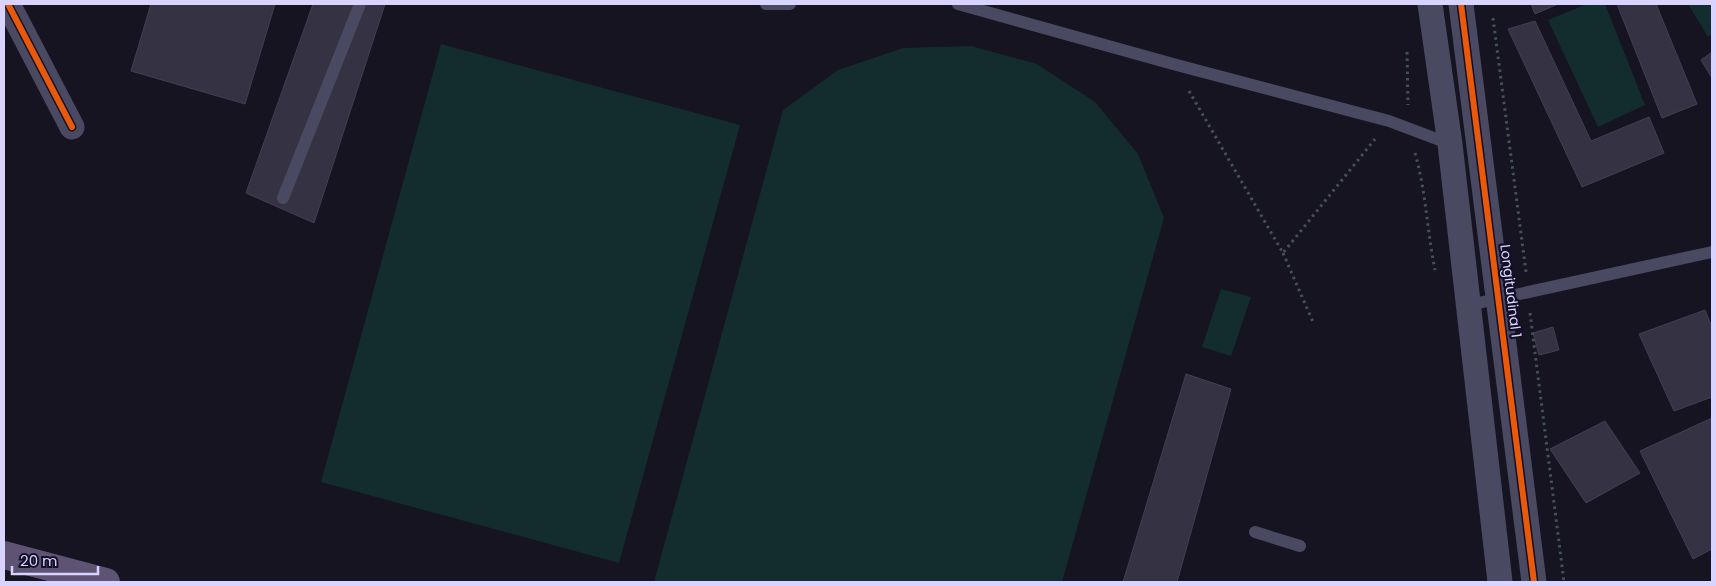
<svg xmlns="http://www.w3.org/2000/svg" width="1716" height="586" font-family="Poppins,sans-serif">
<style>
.green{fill:#132c2d}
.building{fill:#343243;stroke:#433f54}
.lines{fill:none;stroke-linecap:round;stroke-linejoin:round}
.path{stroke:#44505f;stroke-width:3;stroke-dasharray:2.5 4;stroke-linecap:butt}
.lane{stroke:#4a4962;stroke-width:12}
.street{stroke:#4a4962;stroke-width:25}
.primary{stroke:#5e5373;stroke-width:28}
.cycleway-casing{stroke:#130f26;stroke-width:9}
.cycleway{stroke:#e8590c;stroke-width:6}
.labels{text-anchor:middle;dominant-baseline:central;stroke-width:4.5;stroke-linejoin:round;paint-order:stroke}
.street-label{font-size:14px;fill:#d9d4ff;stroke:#130f26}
</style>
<rect width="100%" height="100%" fill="#161421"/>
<g class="green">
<polygon points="1587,4 1605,4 1645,105 1598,127 1548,20"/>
<polygon points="1688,4 1712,4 1712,34 1708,37"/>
<polygon points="441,44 740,125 619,563 321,482"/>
<polygon points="971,46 1037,64 1095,102 1138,154 1164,218 1062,582 654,582 783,110 838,70 903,48"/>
<polygon points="1221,289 1251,297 1231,356 1202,347"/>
</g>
<g class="building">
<polygon points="151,4 275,4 245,104 131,71"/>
<polygon points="313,4 385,4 314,223 246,193"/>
<polygon points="1531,4 1558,4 1535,14"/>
<polygon points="1617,4 1656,4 1697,104 1662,118"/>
<polygon points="1535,21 1591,141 1649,117 1664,153 1582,187 1508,29"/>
<polygon points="1712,52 1712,78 1701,60"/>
<polygon points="1705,310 1712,327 1712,397 1674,411 1639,334"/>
<polygon points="1553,327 1559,350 1539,355 1533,333"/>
<polygon points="1186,374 1231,389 1177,582 1123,582"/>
<polygon points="1712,418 1712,549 1693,559 1640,451"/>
<polygon points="1605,421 1640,473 1586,503 1550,449"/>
</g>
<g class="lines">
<g class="path">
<polyline points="1493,18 1526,272"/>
<polyline points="1407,52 1408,105"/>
<polyline points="1189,91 1283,253 1375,139"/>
<path d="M1415,153C1426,191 1427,231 1435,270"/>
<polyline points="1283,253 1313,322"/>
<polyline points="1530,313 1564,582"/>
</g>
<g class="lane">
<polyline points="766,4 790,4"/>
<polyline points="958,4 1173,64 1389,121 1450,144"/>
<polyline points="283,198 360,4"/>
<polyline points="1469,305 1712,252"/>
<polyline points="1255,532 1300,546"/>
</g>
<g class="street">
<polyline points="8,4 72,127"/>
<polyline points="1430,4 1450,144 1500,582"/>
<polyline points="1461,4 1534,582"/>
</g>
<polyline class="primary" points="4,555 106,582"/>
<g class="cycleway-casing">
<g id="cycleway">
<polyline points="8,4 72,127"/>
<polyline points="1461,4 1534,582"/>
</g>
</g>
<use href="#cycleway" class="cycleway"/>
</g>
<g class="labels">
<g class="street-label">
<text transform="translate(1511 291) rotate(83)">Longitudinal 1</text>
</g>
</g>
<rect width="1716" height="586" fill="none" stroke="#d9d4ff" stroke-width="10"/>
<path d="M12 566v8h86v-8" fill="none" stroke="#d9d4ff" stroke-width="2.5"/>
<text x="20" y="566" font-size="15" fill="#d9d4ff" stroke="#130f26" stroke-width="4" paint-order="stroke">20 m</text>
</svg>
